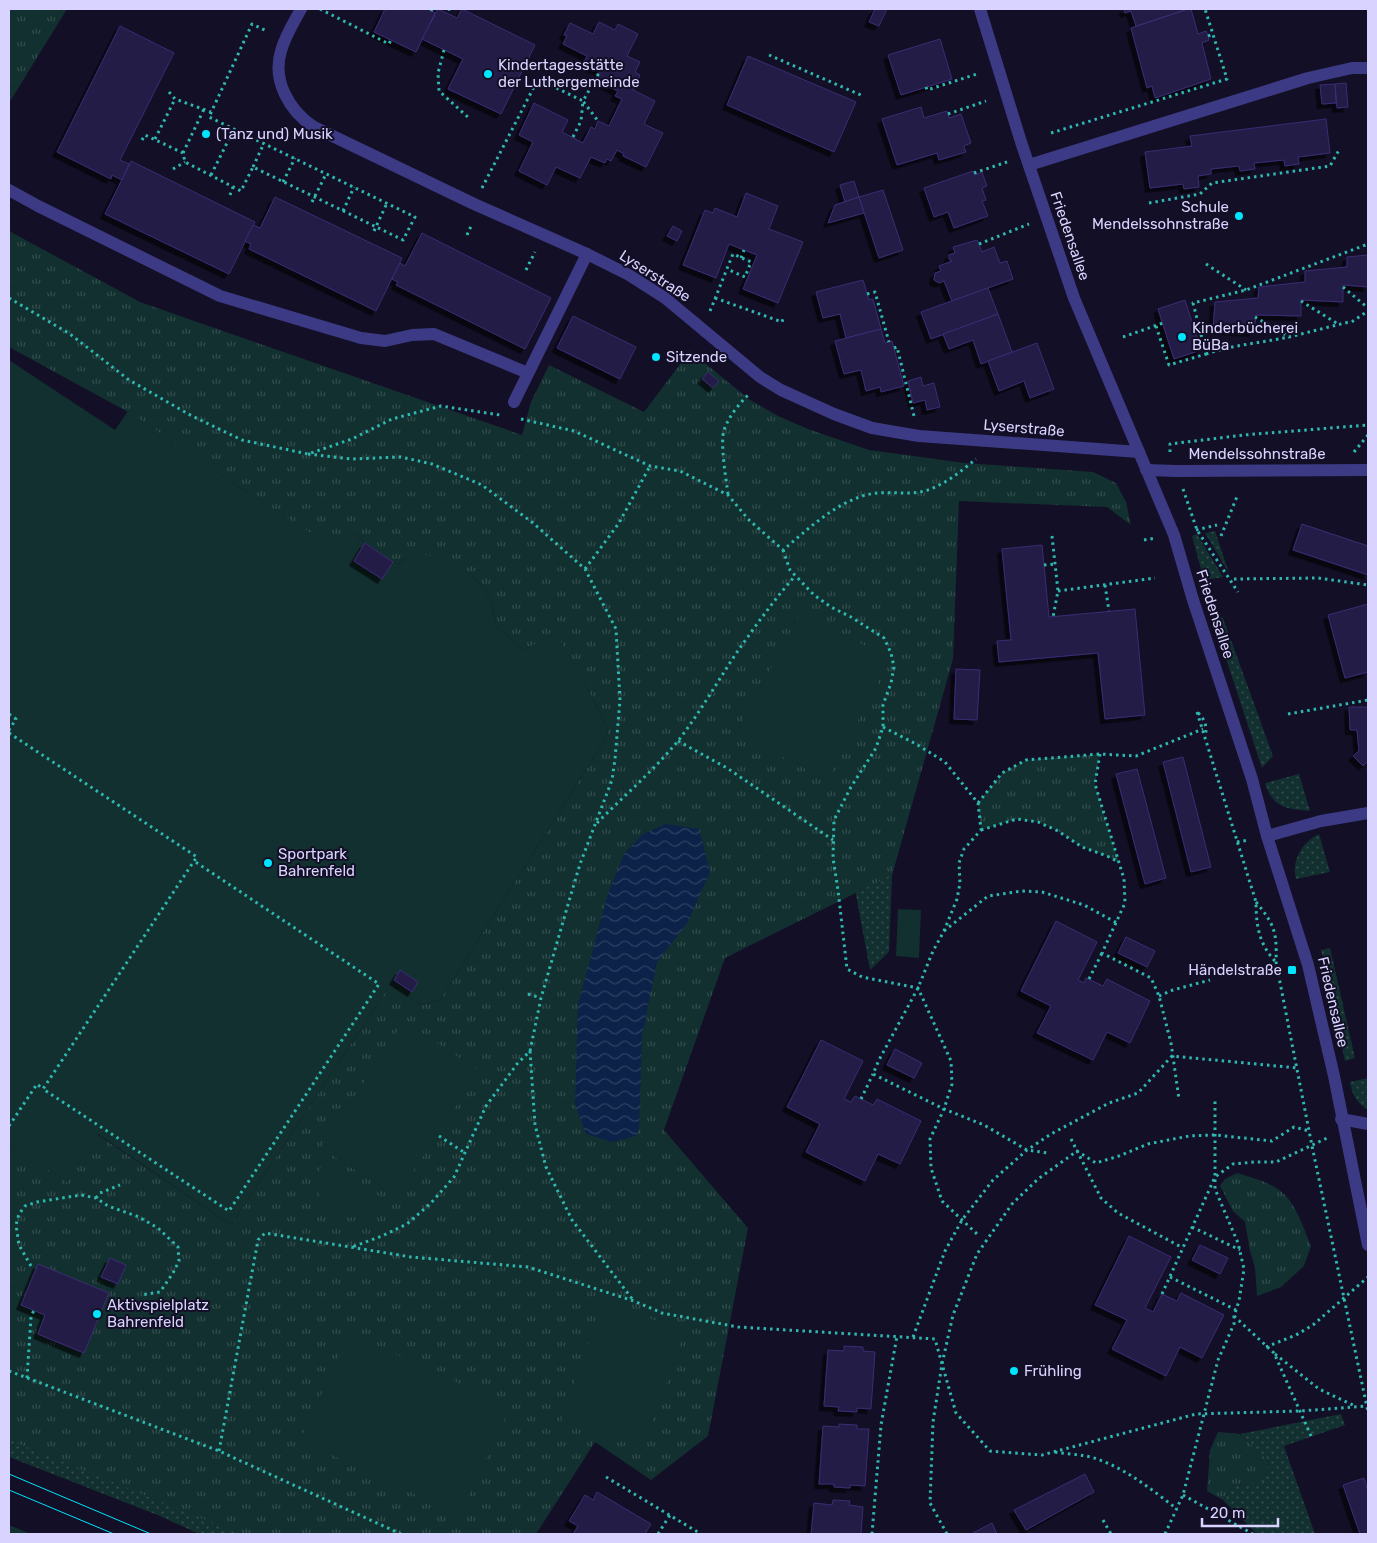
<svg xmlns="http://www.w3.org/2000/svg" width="1377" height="1543" font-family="Rubik,sans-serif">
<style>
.grass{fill:url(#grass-dots)}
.park{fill:url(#park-tufts)}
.pitch{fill:#12302f}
.water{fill:url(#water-waves)}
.building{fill:#241b47;stroke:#3b2d73;filter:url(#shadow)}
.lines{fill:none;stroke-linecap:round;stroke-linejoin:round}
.path{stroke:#2fb8b0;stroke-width:3;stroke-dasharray:2.5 4;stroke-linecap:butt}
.service{stroke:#3d3a85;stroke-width:12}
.minor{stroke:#3d3a85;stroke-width:12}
.tertiary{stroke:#3d3a85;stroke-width:12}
.tram{stroke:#00e5ff;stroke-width:1}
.poi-dot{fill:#00e5ff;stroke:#130f26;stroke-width:2}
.labels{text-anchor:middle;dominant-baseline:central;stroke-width:4;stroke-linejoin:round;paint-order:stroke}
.poi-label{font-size:15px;fill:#d9d4ff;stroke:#130f26;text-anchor:start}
.street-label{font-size:15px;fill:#d9d4ff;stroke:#130f26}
</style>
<defs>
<pattern id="grass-dots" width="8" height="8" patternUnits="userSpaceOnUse" patternTransform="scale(1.25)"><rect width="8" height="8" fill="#12302f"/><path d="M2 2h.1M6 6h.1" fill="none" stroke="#344d4e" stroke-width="1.8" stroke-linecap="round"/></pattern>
<pattern id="park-tufts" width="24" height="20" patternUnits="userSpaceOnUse" patternTransform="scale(1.25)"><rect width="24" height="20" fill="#12302f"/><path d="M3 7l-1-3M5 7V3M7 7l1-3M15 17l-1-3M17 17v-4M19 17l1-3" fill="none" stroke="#344d4e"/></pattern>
<pattern id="water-waves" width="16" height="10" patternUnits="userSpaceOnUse" patternTransform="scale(1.25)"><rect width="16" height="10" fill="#0c2248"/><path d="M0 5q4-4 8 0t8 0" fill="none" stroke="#2f4163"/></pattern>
<filter id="shadow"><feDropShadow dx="-4.5" dy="4.5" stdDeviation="0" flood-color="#0009"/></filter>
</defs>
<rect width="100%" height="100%" fill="#130f26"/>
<g class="grass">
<polygon points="1215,531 1229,573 1205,533"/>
<polygon points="1197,534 1223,577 1204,580 1192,536"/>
<polygon points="1210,610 1223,618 1273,756 1262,768"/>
<polygon points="924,760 892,875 889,952 870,970 853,879"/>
<path d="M1299,774L1310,811C1286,809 1273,808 1265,783Z"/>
<path d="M1319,834L1330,872L1296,879C1291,861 1302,842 1319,834Z"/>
<polygon points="1330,948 1355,1058 1345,1061 1321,950"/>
<path d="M1368,1078V1110C1357,1103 1352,1095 1350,1082Z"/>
<polygon points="9,1382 380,1534 199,1534 160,1516 9,1457"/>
<polygon points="1341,1414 1345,1425 1284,1446 1315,1534 1257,1534 1223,1500 1234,1484 1265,1482 1269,1462 1240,1434"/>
</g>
<g class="park">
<polygon points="9,9 67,9 9,103"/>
<polygon points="9,231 140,302 522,435 531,402 549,365 644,412 690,351 750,400 778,416 808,429 869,450 965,463 1093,472 1116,483 1126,502 1131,525 1107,507 959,501 953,659 892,875 725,958 664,1130 748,1228 708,1436 651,1480 595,1442 536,1534 240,1534 9,1440 9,1145 67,1181 97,1134 231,1225 390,985 422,1005 440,1000 605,740 608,730 590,693 556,634 524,650 496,626 492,605 484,588 470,573 408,557 398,565 353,534 331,547 245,491 128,412 9,347"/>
<polygon points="1100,754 1095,784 1119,863 1107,856 1082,847 1058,831 1038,822 1017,819 981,830 978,803 1002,773 1026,760"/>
<path d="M1237,1173C1253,1178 1271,1182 1284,1194C1296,1205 1305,1231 1311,1246L1304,1266L1281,1287L1257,1296L1255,1268L1250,1251L1245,1222L1233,1211L1220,1186L1225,1179Z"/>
<polygon points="1218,1432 1240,1434 1269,1462 1265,1483 1234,1484 1223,1500 1207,1491 1210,1450"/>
<polygon points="9,1525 31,1534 9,1534"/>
</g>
<g class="pitch">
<polygon points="9,360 115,430 128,411 245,491 331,546 353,534 398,565 408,557 422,554 445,559 470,573 484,588 492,605 496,626 524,650 556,633 590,693 608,730 605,740 440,1000 422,1005 390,985 231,1225 98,1134 67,1182 9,1145"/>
<polygon points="801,612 890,659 827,780 736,733"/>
<polygon points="898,909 921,910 919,958 896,956"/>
<polygon points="404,1021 479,1071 396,1197 321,1148"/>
<path d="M325,1160L382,1198C361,1240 294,1208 325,1160Z"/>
<polygon points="602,1302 685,1331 643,1449 561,1420"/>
<polygon points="350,1333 510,1407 460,1515 300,1440"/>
</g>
<polygon class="water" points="666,824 699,829 710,872 688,922 657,962 642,1036 639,1128 636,1136 612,1142 586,1134 575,1104 578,1005 608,893 624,854 643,834"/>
<g class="building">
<polygon points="385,9 427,9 435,13 416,52 374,32"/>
<polygon points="438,9 457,18 462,9 535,45 501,114 448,89 463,59 422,39"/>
<polygon points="875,9 887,9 879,26 869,22"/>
<polygon points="1124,9 1188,9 1136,26 1131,11 1125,13"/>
<polygon points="1188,9 1191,9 1198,34 1206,31 1208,36 1209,40 1202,43 1211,79 1155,98 1152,86 1147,88 1131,28"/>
<polygon points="599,22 615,30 618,24 638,34 627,56 640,62 635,72 640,75 633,90 655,101 644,124 663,133 646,167 623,156 624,154 617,150 611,161 607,159 605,163 591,157 580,178 556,167 547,185 519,171 533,142 519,135 534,103 568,120 562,132 583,143 591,127 595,129 598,121 609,126 622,99 615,96 618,91 595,80 600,71 583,64 587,56 563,44 567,36 564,35 570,23 593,34"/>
<polygon points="120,26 174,53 120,160 129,164 122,180 112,175 111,179 57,152"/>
<polygon points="940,39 952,79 901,95 888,55"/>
<polygon points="748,56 856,102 834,152 727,105"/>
<polygon points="1346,83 1348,107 1337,108 1335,84"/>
<polygon points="1335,84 1336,103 1322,104 1320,85"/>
<polygon points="921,107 924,118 947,111 949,118 961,114 971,143 964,146 966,152 939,160 937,153 897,165 882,119"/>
<polygon points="1326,119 1330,153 1298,157 1299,164 1285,166 1284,160 1254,163 1255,169 1240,171 1239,166 1211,169 1211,174 1198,176 1199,187 1184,189 1183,184 1150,188 1145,152 1192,146 1190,136"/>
<polygon points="131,161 255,222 229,274 105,214"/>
<polygon points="973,171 975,175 982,172 987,186 982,188 986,200 982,201 988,216 954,228 948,212 934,217 924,188"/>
<polygon points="854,181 859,197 845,202 840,185"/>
<polygon points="883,190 903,250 879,258 859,197"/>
<polygon points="746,193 778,206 769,229 803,242 778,303 743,289 757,255 744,250 729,244 716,278 683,265 705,210 713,213 715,208 737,217"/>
<polygon points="275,197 402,258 376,311 249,249 251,244 245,241 253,225 260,228"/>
<polygon points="859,197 864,213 828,223 835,205"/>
<polygon points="673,226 682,231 677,241 667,236"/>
<polygon points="422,233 551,298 525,349 396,285 398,282 392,279 400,263 405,266"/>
<polygon points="977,240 982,252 994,247 1000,263 1007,261 1013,279 952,301 944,281 939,283 934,280 935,273 941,271 939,266 952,261 949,259 949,255 955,253 953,247"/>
<polygon points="1368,255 1368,287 1343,285 1343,302 1301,300 1301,316 1256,315 1254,332 1213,329 1215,302 1258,298 1259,287 1305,282 1305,271 1347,267 1347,257"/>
<polygon points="863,280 869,300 873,299 881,329 846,338 840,314 823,318 816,292"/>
<polygon points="988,288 998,314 931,339 921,312"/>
<polygon points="1185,300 1201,350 1174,359 1158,309"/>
<polygon points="998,314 1012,352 981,364 973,340 949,349 943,334"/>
<polygon points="573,316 636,347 620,379 557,348"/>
<polygon points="881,329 885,343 892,341 904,386 881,392 880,387 866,391 861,370 844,374 835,341"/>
<polygon points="1037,343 1054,389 1030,398 1024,381 999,391 988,361"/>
<polygon points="708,372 719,381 713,388 702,379"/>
<polygon points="921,377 923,386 934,383 940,407 927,410 925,400 913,403 908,381"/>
<polygon points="1302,524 1368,546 1368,575 1293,550"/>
<polygon points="365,543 393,562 382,579 354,561"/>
<polygon points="1042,545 1049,617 1135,609 1145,715 1105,719 1098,653 999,662 997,641 1011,640 1002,549"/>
<polygon points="1368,604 1368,672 1345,678 1328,615"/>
<polygon points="956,669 980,670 977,720 954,719"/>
<polygon points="1349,707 1368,707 1368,761 1363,766 1353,756 1359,751 1357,730 1350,730"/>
<polygon points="1183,757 1211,867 1191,872 1163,762"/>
<polygon points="1137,769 1166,878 1145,884 1116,774"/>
<polygon points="1056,921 1097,942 1078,980 1084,983 1086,978 1103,986 1107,979 1150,1001 1130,1043 1107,1032 1093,1060 1037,1033 1051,1006 1021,991"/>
<polygon points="1126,937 1155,951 1147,967 1118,953"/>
<polygon points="400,970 418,982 412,992 394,980"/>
<polygon points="821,1040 863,1061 844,1099 851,1102 855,1096 873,1105 877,1099 921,1121 900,1164 878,1154 865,1181 806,1152 820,1124 787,1107"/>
<polygon points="895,1049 922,1063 914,1078 887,1065"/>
<polygon points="1129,1236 1171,1257 1145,1308 1153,1312 1162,1294 1177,1301 1181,1293 1224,1315 1202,1358 1180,1347 1166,1376 1112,1349 1127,1320 1095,1305"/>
<polygon points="1200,1245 1228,1258 1220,1274 1192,1260"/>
<polygon points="110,1258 126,1265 118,1284 101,1277"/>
<polygon points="38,1264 109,1293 84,1353 38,1334 45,1315 21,1305"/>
<polygon points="844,1346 863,1347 863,1351 875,1352 871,1409 857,1408 857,1412 838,1411 839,1407 824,1406 828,1350 844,1351"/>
<polygon points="839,1424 857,1425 857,1429 869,1429 865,1486 850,1485 850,1488 834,1487 834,1484 819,1484 823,1426 839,1427"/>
<polygon points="1085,1474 1094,1492 1026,1530 1014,1510"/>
<polygon points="1364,1478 1368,1491 1368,1534 1360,1534 1343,1485"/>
<polygon points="597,1492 651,1524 645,1534 573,1534 578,1526 569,1521 585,1495 593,1500"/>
<polygon points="833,1500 850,1501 849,1505 863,1507 861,1534 811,1534 814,1503 832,1505"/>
<polygon points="992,1523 997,1534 973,1534 973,1533"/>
</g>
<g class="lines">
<g class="path">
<polyline points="320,9 389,44 391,40"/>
<polyline points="448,9 452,10 454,9"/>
<polyline points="431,11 432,9"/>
<polyline points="1208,36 1213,34"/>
<polyline points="444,50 438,73 439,91 470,119"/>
<polyline points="769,55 863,96"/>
<polyline points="926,87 927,90 977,74"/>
<polyline points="169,92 175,99 211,112"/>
<polyline points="948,114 986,101"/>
<polyline points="1051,133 1227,79 1205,9"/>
<polyline points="573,137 581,121 583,101 598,121"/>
<polyline points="155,139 175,99"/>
<polyline points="142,140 145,135 183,153 185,162 241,191 253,167 403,240 415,217 209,117 252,24 267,31"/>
<polyline points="183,153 204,109"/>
<polyline points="253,167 264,143"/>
<polyline points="173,169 185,162"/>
<polyline points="974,173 1007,162"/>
<polyline points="211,175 234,129"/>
<polyline points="283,182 295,158"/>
<polyline points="482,188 538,79 583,101 600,71"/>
<polyline points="230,195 233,187"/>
<polyline points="312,202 326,174"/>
<polyline points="1149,203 1200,194 1212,183 1330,166 1339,150"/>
<polyline points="343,211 354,187"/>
<polyline points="374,231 387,203"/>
<polyline points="467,235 472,224"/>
<polyline points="979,244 1029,224"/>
<polyline points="741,258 744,250"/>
<polyline points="1206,264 1246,290"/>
<polyline points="526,270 535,252"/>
<polyline points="1343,287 1368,308"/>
<polyline points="867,294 875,292 889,342"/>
<polyline points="9,298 70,334 129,380 192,416 242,440 308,454 352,439 392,419 441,406 500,415"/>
<polyline points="715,298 782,322 783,319"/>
<polyline points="1301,301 1338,324"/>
<path d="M710,311C718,292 725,273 733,254L751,262L745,277L727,269"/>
<polyline points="1255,317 1289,337 1353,321 1368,311"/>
<polyline points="1156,326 1169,365 1206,354 1193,303 1246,290 1368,244"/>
<polyline points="1123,337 1163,323"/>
<polyline points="894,348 897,347 914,416"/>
<path d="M1206,354C1232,345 1261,343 1288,337"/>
<path d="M521,419L574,431L650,466L680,471L728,495L748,519L783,550C807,530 835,503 866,495C884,490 902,495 920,492C941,488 960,472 976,459"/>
<polyline points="1170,452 1170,444 1244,435 1368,425"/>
<polyline points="1354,452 1368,435"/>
<polyline points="308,454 351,459 401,457 432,464 482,485 533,523 585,569 616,629 620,700 615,759 612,780 580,864 567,908 541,998 530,1051 517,1064 486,1106 454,1177 431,1203 407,1224 382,1236 352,1247"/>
<polyline points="1183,489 1197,530 1238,592"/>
<path d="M728,494C726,479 720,443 724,430C729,416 739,404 749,394"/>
<polyline points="1196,530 1217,525"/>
<polyline points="1052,536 1058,591 1053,617"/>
<polyline points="1221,536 1238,494"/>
<polyline points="1144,540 1156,538"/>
<polyline points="783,550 790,570 814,595 831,607 851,617 884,638 891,653 894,667 891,683 883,705 883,727 876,748 851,787 834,820 833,858 838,890 847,969 862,977 918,988 951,1061 952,1084 944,1109 930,1139 931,1168 942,1201 977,1234"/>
<polyline points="1044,565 1055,564"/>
<polyline points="585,569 619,523 650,466"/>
<polyline points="1234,579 1318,578 1368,585"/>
<polyline points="1105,585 1109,611"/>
<polyline points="1058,591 1155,578"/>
<path d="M1197,712L1256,902C1256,925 1259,945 1276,962"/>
<path d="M1198,713C1204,718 1208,727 1205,736"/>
<polyline points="9,714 16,719 9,730"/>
<polyline points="1288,714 1368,700"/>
<polyline points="883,727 916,744 945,762 978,803 981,830 964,849 959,863 960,883 957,899 944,931 933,951 918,988 879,1060 873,1074 944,1109 984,1125 1027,1150 1048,1153"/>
<polyline points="9,733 197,857 194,861 43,1089 229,1211 379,984 194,861"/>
<polyline points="678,741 727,768 833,840"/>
<polyline points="1100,754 1095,784 1124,879 1125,903 1102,953 1151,978 1159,996 1171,1043 1179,1099"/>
<polyline points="978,803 1002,773 1026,760 1100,754 1136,756 1203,729"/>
<path d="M597,823C624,796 653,771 678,741C699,714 716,684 735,655C754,628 773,601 795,576"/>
<polyline points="981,830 1017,819 1038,822 1058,831 1082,847 1107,856 1119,862"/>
<polyline points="1237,842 1249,840"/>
<path d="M1256,902C1275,925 1277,933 1276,962L1312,1146L1368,1412"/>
<polyline points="944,931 988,896 1022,891 1042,892 1084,905 1117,923"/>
<polyline points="1089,979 1102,953"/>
<polyline points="528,994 541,998"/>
<polyline points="1159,996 1173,990 1210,980"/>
<polyline points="530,1051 535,1125 546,1167 572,1220 633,1300"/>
<polyline points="861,1099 873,1074"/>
<polyline points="9,1126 37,1084 43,1089"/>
<polyline points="439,1136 465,1153"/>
<polyline points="1071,1139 1101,1198 1118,1213 1183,1248"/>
<polyline points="96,1198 100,1193 120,1185"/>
<polyline points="1192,1227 1240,1250"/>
<polyline points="31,1266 19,1245 16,1225 19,1214 25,1206 37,1202 81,1195 96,1198 108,1206 139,1217 158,1228 178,1247 179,1261 173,1273 160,1292 141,1295"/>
<polyline points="1170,1277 1236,1310"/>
<polyline points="1162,1294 1215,1177 1215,1098"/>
<polyline points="1234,1316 1274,1353 1311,1436"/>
<polyline points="913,1337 945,1251 962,1220 993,1180 1027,1150 1051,1134 1109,1103 1138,1093 1172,1056 1298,1068"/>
<polyline points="1266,1347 1296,1335 1313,1325 1368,1277"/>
<polyline points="1275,1354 1319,1389 1355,1406"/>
<polyline points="9,1371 219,1451 401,1534"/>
<polyline points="27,1378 31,1317 34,1310"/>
<polyline points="219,1451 258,1240 265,1233 411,1257 528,1267 634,1301 662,1313 738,1327 935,1339 956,1413 990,1451 1042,1455 1196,1414 1300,1411 1368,1406"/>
<path d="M1055,1452C1065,1454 1076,1454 1086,1456C1119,1463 1151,1489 1177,1509"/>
<polyline points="606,1477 701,1534"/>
<polyline points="1183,1495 1253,1534"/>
<polyline points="1103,1520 1111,1534"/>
<polyline points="658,1534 670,1515"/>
<polyline points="872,1534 881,1425 897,1336"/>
<polyline points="947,1534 930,1503 933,1422 942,1364 953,1315 977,1254 1012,1204 1038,1179 1077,1151 1096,1163 1119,1156 1148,1144 1189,1136 1215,1135 1272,1141 1294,1127 1309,1131"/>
<polyline points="1165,1534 1183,1495 1218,1360 1234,1324 1234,1316 1239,1301 1244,1269 1238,1243 1215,1189 1215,1177 1233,1164 1254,1162 1276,1162 1327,1138"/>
</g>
<g class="service">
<polyline points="1029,165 1308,78 1352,68 1368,68"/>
<polyline points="9,190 38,206 220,296 361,338 385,341 412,335 434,334 528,373"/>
<polyline points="514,402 587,254"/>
</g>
<g class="minor">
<path d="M301,9C294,22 285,36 281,51C272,80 289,111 314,127L474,204L587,254L629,275L665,298L760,377L781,390L834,414L872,428L919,436L1139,452"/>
<polyline points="1146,470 1177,471 1368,470"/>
<polyline points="1267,836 1321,821 1368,813"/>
<polyline points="1341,1119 1368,1124"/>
</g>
<polyline class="tertiary" points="980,9 1021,142 1074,298 1174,535 1193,600 1252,779 1267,836 1308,965 1334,1076 1368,1245"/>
<g class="tram">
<polyline points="9,1474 151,1534"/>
<polyline points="9,1490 114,1534"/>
</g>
</g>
<g class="poi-dot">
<circle cx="488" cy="74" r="5"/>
<circle cx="206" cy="134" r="5"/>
<circle cx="1239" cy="216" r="5"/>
<circle cx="1182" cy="337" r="5"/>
<circle cx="656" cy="357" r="5"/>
<circle cx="268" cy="863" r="5"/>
<rect x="1287" y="965" width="10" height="10" rx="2.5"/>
<circle cx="97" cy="1314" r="5"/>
<circle cx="1014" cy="1371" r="5"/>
</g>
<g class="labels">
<g class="poi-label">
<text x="498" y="65">Kindertagesstätte<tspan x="498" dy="17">der Luthergemeinde</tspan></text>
<text x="216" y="134">(Tanz und) Musik</text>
<text x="1229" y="207" text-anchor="end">Schule<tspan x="1229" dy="17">Mendelssohnstraße</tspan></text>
<text x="1192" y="328">Kinderbücherei<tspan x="1192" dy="17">BüBa</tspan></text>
<text x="666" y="357">Sitzende</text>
<text x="278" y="854">Sportpark<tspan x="278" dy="17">Bahrenfeld</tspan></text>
<text x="1282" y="970" text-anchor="end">Händelstraße</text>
<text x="107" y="1305">Aktivspielplatz<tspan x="107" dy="17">Bahrenfeld</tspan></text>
<text x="1024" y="1371">Frühling</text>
</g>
<g class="street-label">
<text transform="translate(1070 236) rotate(71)">Friedensallee</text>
<text transform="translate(655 276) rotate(33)">Lyserstraße</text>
<text transform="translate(1024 428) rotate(5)">Lyserstraße</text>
<text x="1257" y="454">Mendelssohnstraße</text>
<text transform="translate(1215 614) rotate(72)">Friedensallee</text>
<text transform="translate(1333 1002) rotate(77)">Friedensallee</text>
</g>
</g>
<rect width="1377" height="1543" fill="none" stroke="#d9d4ff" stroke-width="20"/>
<path d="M1202 1518v8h76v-8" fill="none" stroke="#d9d4ff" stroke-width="2.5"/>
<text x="1210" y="1518" font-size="15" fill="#d9d4ff" stroke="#130f26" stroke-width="4" paint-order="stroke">20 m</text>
</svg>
